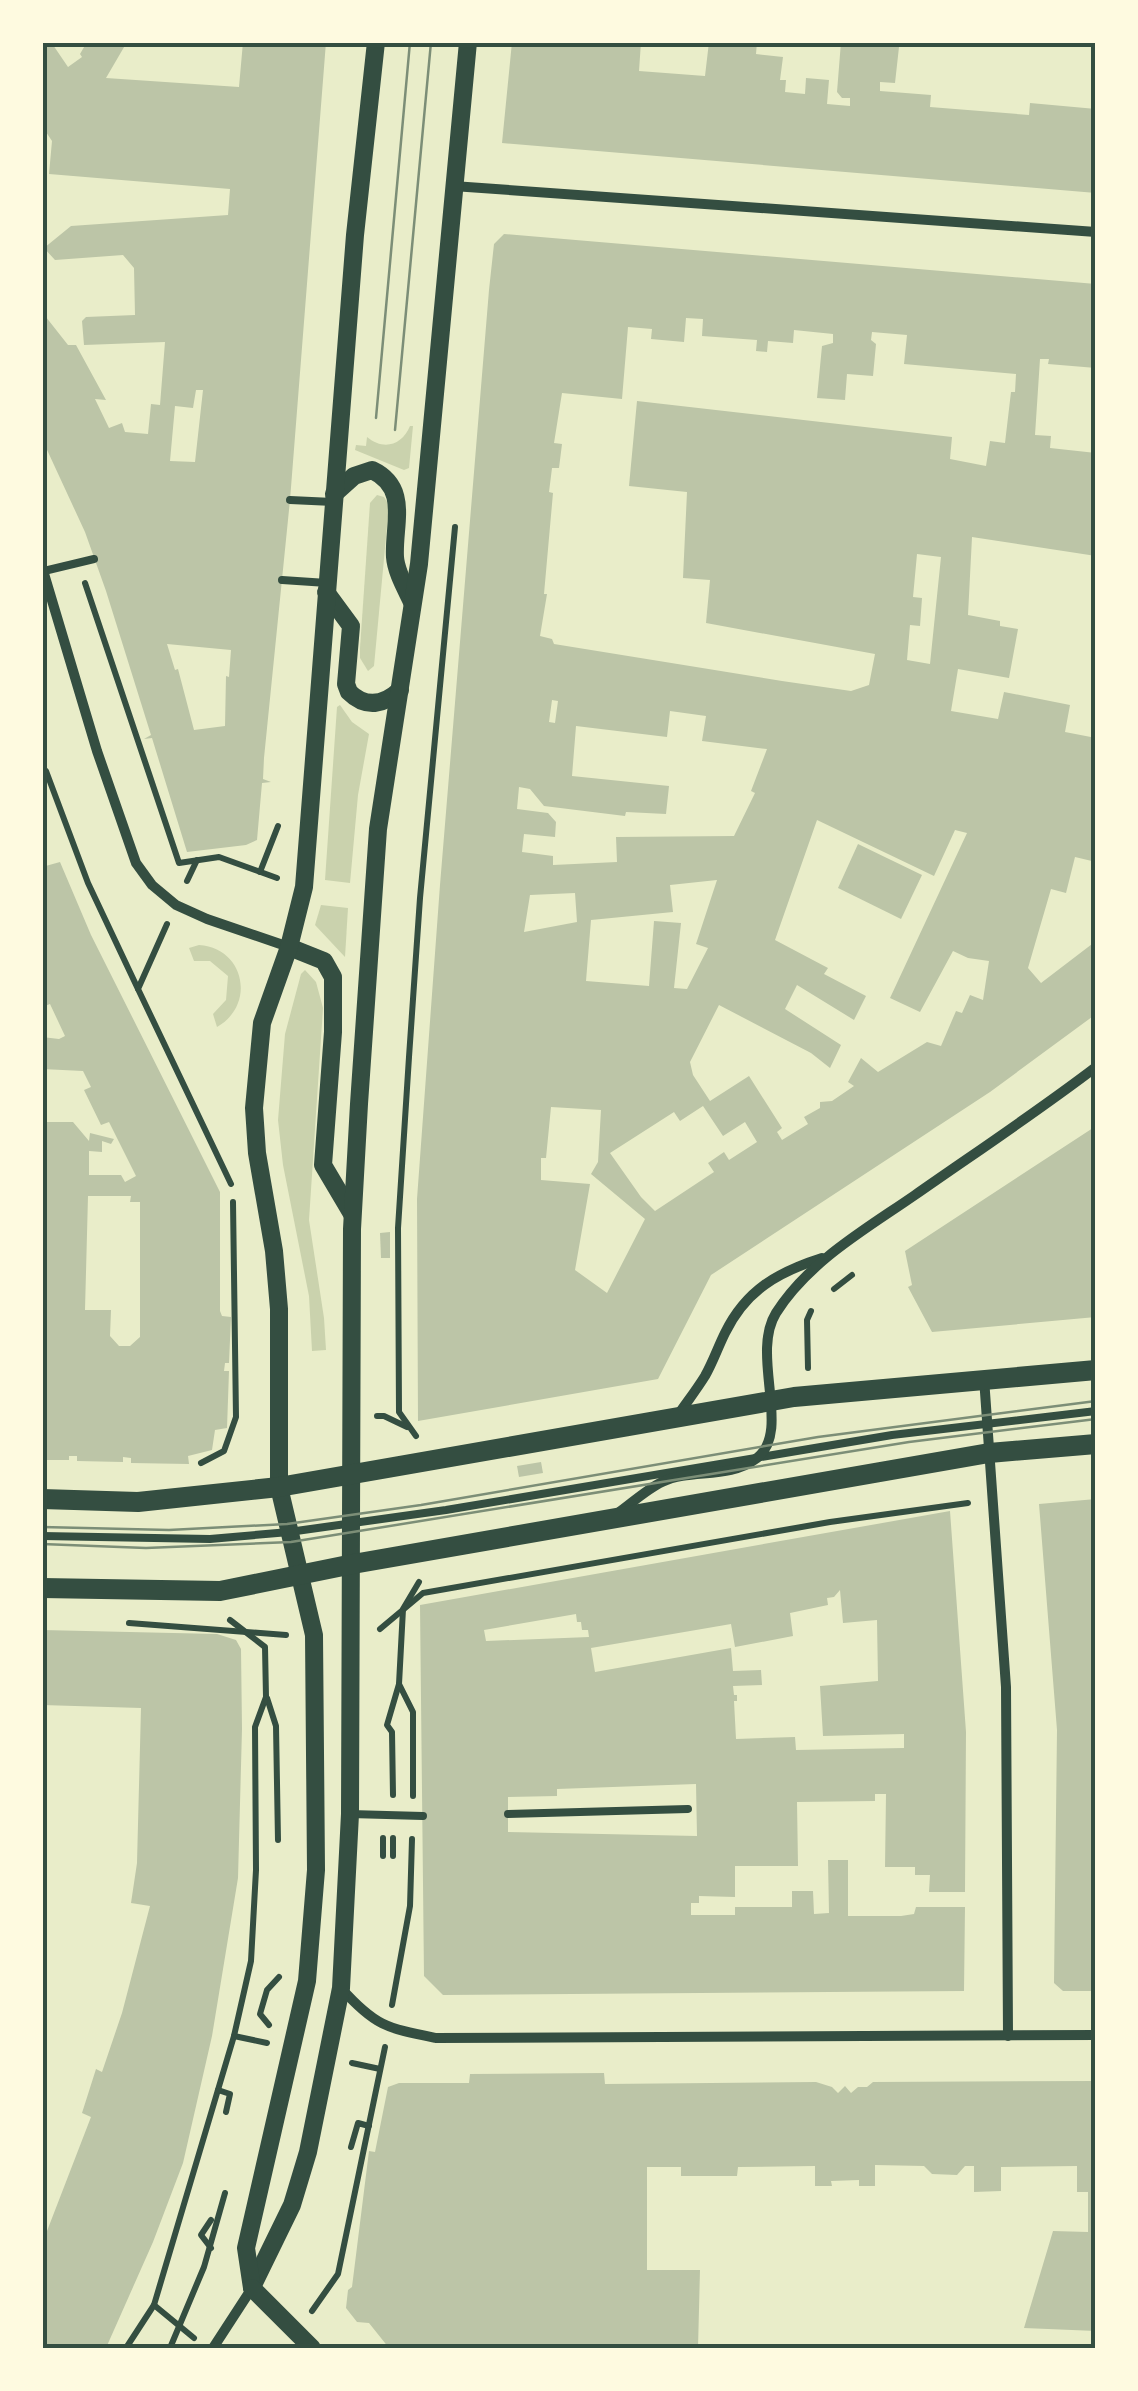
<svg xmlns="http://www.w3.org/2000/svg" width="1138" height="2391" font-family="'Fira Sans Condensed',sans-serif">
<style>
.green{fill:#cad2ad}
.building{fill:#bcc5a7;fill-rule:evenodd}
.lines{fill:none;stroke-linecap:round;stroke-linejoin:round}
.path{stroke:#344e41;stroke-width:6}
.service{stroke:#344e41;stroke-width:8}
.minor{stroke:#344e41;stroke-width:10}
.tertiary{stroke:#344e41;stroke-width:18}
.secondary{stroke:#344e41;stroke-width:20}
.tram{stroke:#7c8e77;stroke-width:2.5}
.neatline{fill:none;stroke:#344e41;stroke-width:4}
</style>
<rect width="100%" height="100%" fill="#e9edc9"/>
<g class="green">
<path d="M410,426H413L409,468L404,470L355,450L356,445L366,446L367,437C384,451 402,445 410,426Z"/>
<polygon points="377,495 384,497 389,505 374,666 368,671 360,658 360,648 370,503"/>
<polygon points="340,705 352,722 369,734 358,795 350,883 325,880 337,707"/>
<polygon points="321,905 348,908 345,957 315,925"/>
<path d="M199,945C245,948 256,1005 217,1027L213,1014L226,1000L228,976L210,961H194L189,948Z"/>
<polygon points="305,970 316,982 323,1008 309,1220 324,1318 326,1350 312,1351 309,1296 283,1165 278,1120 285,1034 301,974"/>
</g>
<g class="building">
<path d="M42,42H51L68,67L82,57L80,54L87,42H127L106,78L239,87L243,42H326L290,500L264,758L263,779L271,782L262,783L257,840L246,845L187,852L152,738L144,739L151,735L106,591L85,532L42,439V312L68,345H76L106,400L95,399L109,428L122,423L125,432L148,434L151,404L160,405L165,342L84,345L82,321L86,317L135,315L134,268L123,255L55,260L44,248L71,226L228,215L230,189L49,174L52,141L42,126ZM196,390H203L195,462L170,461L175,406L193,408ZM167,644L231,650L229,677L226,676L225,726L194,730L178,669L175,670Z"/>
<polygon points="512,42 641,42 639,71 705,76 709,42 757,42 756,54 783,57 780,80 786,80 785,92 805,94 806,78 829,80 827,104 850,106 850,98 842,98 837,92 841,42 871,42 871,45 899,47 895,83 880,82 880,91 931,95 930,107 1029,115 1030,103 1096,109 1096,193 502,143"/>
<path d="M504,234L1096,284V368L1048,364L1049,359H1040L1035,435L1051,436L1050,448L1096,453V556L972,537L968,615L1000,621V626L1018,629L1009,678L958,669L951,711L998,719L1004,692L1070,705L1065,732L1096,738V862L1075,857L1066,893L1051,889L1028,968L1041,983L1096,941V1014L990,1092L711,1275L658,1379L418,1421L417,1199L440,885L489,290L494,244ZM686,318L703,319L702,336L757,340L756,351L767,352L768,341L793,343L794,330L833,334V343L822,346L817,398L845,400L847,374L873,376L876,344L871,340L872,332L907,335L904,364L1016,374L1015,392H1011L1005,443L990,441L986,466L950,459L952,437L637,401L629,486L687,492L683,578L710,580L706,623L875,654L869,685L851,691L782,681L554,644L552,639L540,636L547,594H544L553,493L549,492L552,468H559L562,444L554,443L562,393L622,399L628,327L652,329L651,339L684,342ZM917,554L941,557L930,664L907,660L910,625L920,626L922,598L913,597ZM552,700L558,701L555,723L549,722ZM670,711L706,716L702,741L767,749L751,791L755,793L734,836L616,837L617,862L553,865V856L522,852L524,834L555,837L556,822L548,813L517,809L519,787L530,789L544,806L625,816L626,812L666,814L669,786L572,776L576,726L667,737ZM817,820L934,876L955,830L967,833L890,998L920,1012L953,951L968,958L989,961L983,1000L970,995L962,1013L956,1011L941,1046L927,1042L878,1072L861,1058L848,1082L854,1086L832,1101L820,1102V1108L804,1117L808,1124L782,1140L777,1132L782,1128L749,1076L710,1101L693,1075L690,1062L719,1005L811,1053L830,1068L841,1045L785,1009L797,985L854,1020L866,996L824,974L828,968L775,940ZM717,880L696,944L708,948L687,989L674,988L681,923L654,921L649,986L586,981L591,920L673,912L670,885ZM575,893L577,922L524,932L530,895ZM703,1106L723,1136L745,1122L757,1142L729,1160L724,1152L708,1163L714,1172L655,1211L641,1197L610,1153L674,1112L680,1121ZM551,1107L601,1110L598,1162L591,1174L645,1219L607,1293L575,1270L590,1184L541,1180V1158H546Z"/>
<polygon points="858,844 922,875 901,919 838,888"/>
<path d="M60,862L91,935L220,1192V1311L222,1316L231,1317L229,1363H225L224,1371H229L227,1428L215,1430L212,1450L188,1456L189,1464L131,1463V1458L123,1457V1462L77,1461V1456H69V1460H42V1181L47,1147L42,1142V1122H73L89,1141L90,1133L114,1139L111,1144L102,1141V1152L89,1151V1175H121L125,1182L136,1176L109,1122L101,1125L84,1090L91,1087L83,1071L42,1069V1037L59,1039L65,1036L50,1004L42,1007V867ZM88,1196H131L130,1202H140V1337L130,1346H119L110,1336L111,1310H85Z"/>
<polygon points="1096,1126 1096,1317 932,1332 908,1287 912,1285 905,1251"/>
<polygon points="390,1232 390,1258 381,1258 380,1233"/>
<polygon points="541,1462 543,1473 519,1477 517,1466"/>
<polygon points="1096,1499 1096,1991 1063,1991 1054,1983 1057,1730 1039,1504"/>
<path d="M950,1511L966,1732L965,1892H929L930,1875H915V1867H885L886,1794H875V1801L797,1802L798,1866H735V1897L699,1896V1903H691V1915H735V1907H792V1891H813L814,1914L829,1913L828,1860H848V1916H901L914,1914L916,1907H965L964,1991L443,1995L424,1976L420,1605ZM840,1590L843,1623L877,1620L878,1681L820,1686L823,1736L904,1734V1748L796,1750L795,1737L736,1739L734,1701H737V1695H734L733,1686L762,1685L761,1670L733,1671L731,1648L595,1672L591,1648L731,1624L735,1647L793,1636L790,1613L828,1605L827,1598L834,1597ZM576,1614L577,1622H581L582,1630H588L589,1637L486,1641L484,1630ZM696,1784L697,1836L508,1832V1797L557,1796V1789Z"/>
<polygon points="42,1630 217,1634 236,1640 241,1649 242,1729 238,1878 212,2036 183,2163 153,2242 106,2348 42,2348 42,2244 91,2117 82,2113 96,2069 102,2072 122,2013 150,1906 131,1903 137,1863 141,1708 42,1705"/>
<polygon points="604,2073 605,2084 816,2082 832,2087 838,2093 845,2086 851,2093 858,2087 867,2087 873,2082 1096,2081 1093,2268 1096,2268 1096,2331 1024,2328 1053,2231 1088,2232 1088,2192 1077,2192 1077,2166 1001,2167 1001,2191 974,2192 974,2166 965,2166 957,2175 932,2174 924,2166 875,2165 875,2186 859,2186 859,2180 831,2181 832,2186 815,2186 815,2166 738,2167 737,2176 681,2176 681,2167 647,2167 647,2270 700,2270 698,2348 389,2348 369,2323 357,2322 346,2308 348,2290 352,2287 369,2151 375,2152 388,2087 399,2083 469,2083 470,2074"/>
</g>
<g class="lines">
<g class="path">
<polyline points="85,583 179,863 219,857 277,878"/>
<polyline points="46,771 88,883 138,989"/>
<polyline points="260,872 278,826"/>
<polyline points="187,881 197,860"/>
<polyline points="167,924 138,989 231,1184"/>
<polyline points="834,1289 852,1275"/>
<polyline points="808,1368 807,1320 811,1311"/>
<polyline points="377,1416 384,1416 407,1427"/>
<polyline points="416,1436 399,1412 398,1228 409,1057 420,898 455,527"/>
<polyline points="201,1463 224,1451 236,1417 233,1202"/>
<polyline points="129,1623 286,1635"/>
<polyline points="380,1629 423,1593 830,1522 968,1503"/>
<polyline points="267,1698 276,1726 278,1840"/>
<polyline points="393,1795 392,1732 387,1725 399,1684"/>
<polyline points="413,1796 413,1712 399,1684 403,1609 419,1582"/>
<polyline points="383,1838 383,1856"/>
<polyline points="393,1838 393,1856"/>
<polyline points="392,2005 410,1906 412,1839"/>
<polyline points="269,2025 260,2014 267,1990 279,1977"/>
<polyline points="234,2036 267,2043"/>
<polyline points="352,2063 380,2069"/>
<polyline points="218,2090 230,2094 226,2112"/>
<polyline points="351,2147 358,2123 369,2126"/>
<polyline points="211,2220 201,2235 211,2248"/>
<polyline points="154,2305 194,2338"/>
<polyline points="312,2311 338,2274 385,2047"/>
<polyline points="126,2348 154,2305 234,2036 251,1961 256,1870 255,1727 266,1697 265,1647 230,1620"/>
<polyline points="170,2348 204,2267 225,2193"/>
</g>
<g class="service">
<polyline points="290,500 333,502"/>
<polyline points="44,571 94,559"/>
<polyline points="282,580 327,583"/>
<polyline points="42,1536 210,1539 289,1532 446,1510 892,1435 1096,1411"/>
<polyline points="350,1814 423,1816"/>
<polyline points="508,1814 688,1809"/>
</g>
<g class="minor">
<polyline points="453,186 1096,232"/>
<polyline points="42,567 97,751 136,863 152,885 176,905 207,919 289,947"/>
<polyline points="984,1378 1006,1687 1008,2036"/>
<path d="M678,1415C687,1402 697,1389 705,1376C713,1362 718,1347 725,1333C746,1290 778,1272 822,1258"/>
<path d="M618,1513C632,1503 647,1489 662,1482C692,1468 728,1480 757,1458C792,1431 750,1355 776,1313C809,1261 866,1229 915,1195C975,1153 1037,1112 1096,1067"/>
<path d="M341,1988C375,2026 386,2028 436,2038L1096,2035"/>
<polyline points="213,2348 252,2288"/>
</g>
<g class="tertiary">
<path d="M334,494L354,476L372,470C410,488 393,525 395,557C396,572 406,589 412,602"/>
<path d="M326,592L351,626L346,684L349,692C366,709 384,705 400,690"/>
<polyline points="289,947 324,961 333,977 333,1032 323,1165 352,1214"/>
<polyline points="252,2287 292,2205 308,2152 341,1988 350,1814 352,1229 359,1104 378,829 419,564 468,42"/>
<polyline points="252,2288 246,2248 307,1981 316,1870 314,1635 279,1487 279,1309 274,1251 257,1153 254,1108 262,1023 289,947 304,887 355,235 376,42"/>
<polyline points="252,2288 312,2348"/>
</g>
<g class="secondary">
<polyline points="42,1499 138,1502 279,1487 794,1397 1096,1370"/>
<polyline points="42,1588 220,1591 353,1564 989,1453 1096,1444"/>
</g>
<g class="tram">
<polyline points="376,418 410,42"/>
<polyline points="395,430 431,42"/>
<polyline points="42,1527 169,1530 287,1524 421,1505 818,1437 1096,1401"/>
<polyline points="42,1544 146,1548 291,1542 909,1442 1096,1419"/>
</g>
</g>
<rect width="1138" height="2391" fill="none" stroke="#fefae0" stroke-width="90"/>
<rect x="45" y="45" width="1048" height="2301" class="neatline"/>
</svg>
